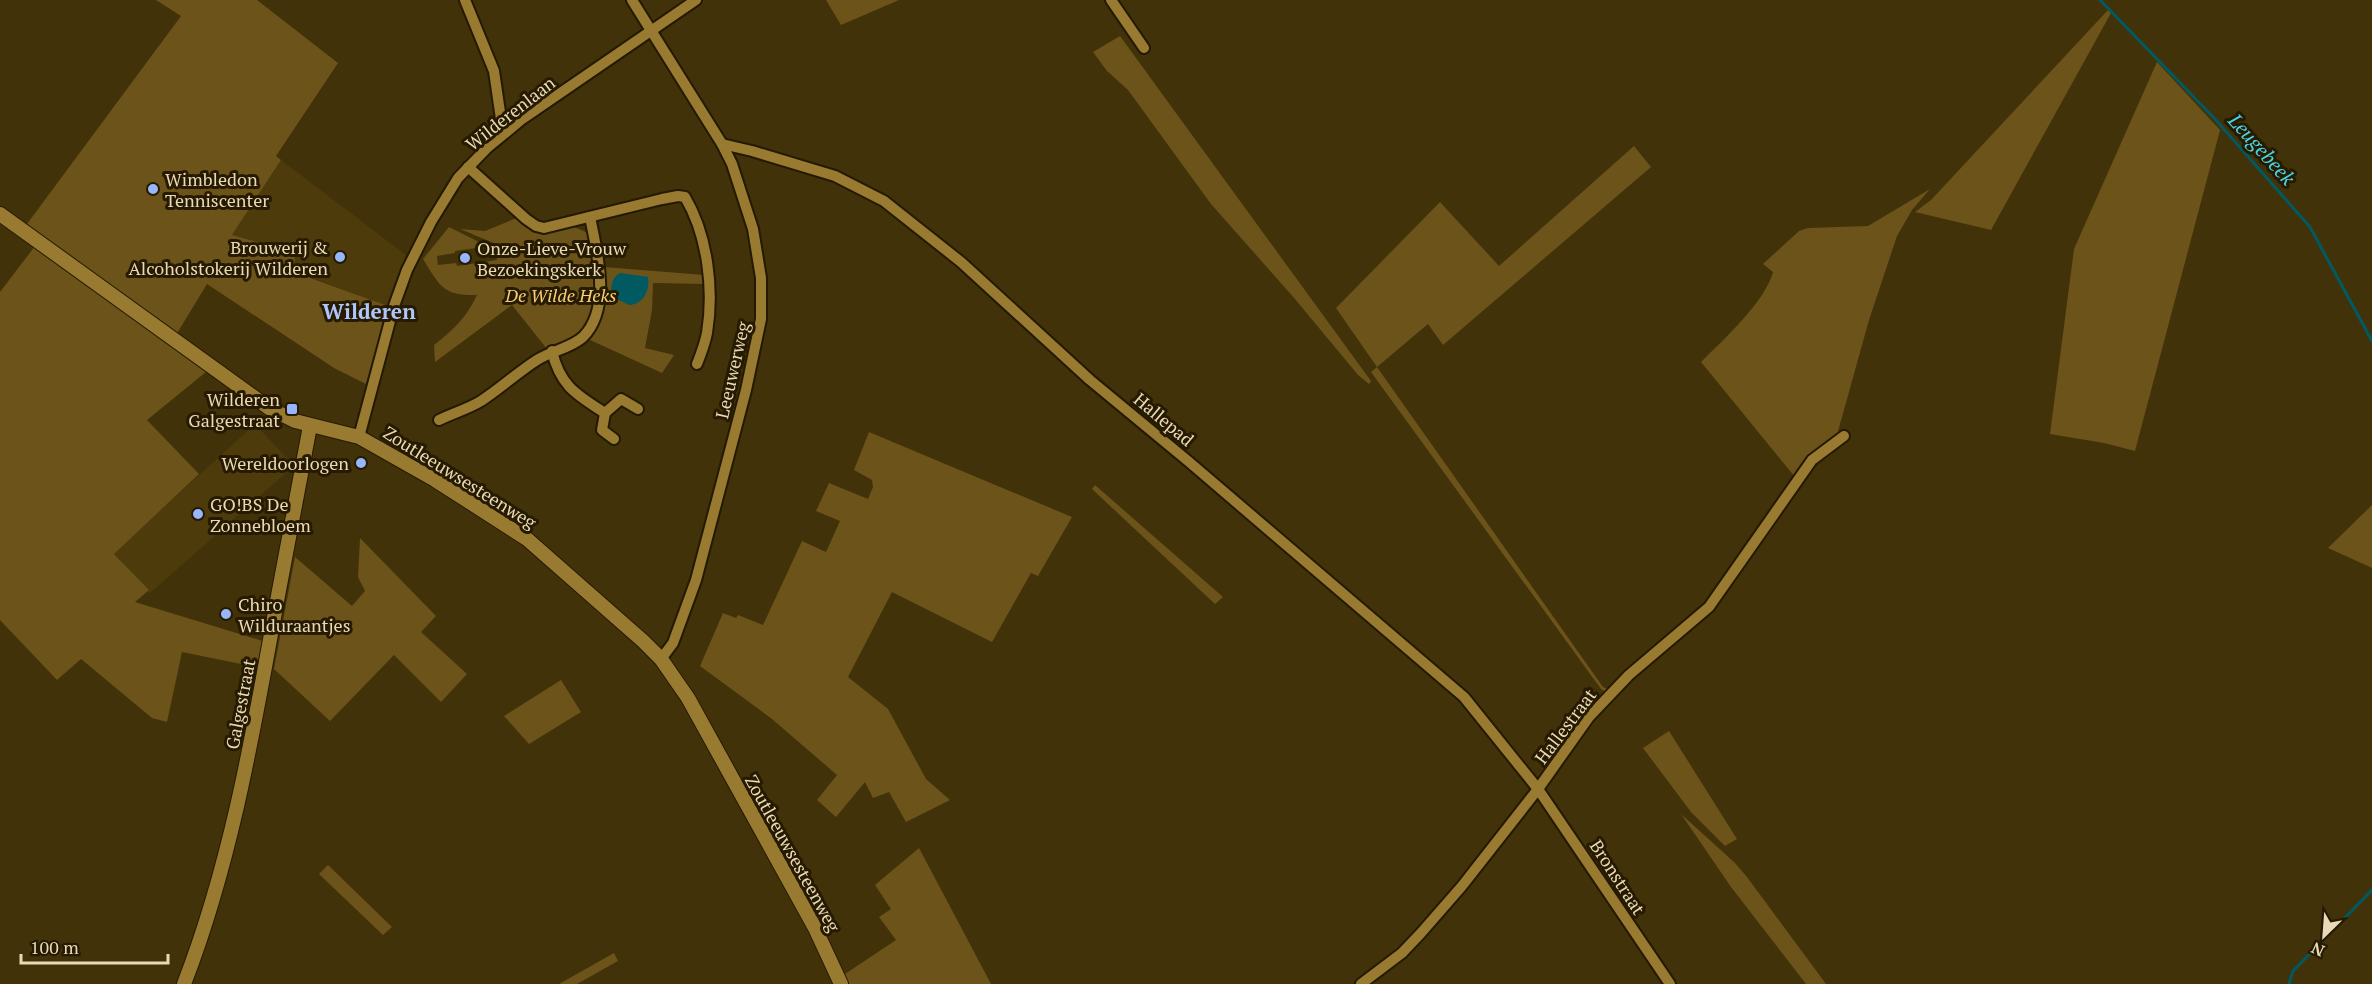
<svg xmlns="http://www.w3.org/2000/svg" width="2372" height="984" font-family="'PT Serif',serif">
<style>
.built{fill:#4d3b0c}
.green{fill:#6b531a}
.water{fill:#015961}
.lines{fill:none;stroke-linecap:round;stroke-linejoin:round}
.stream{stroke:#015961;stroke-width:3}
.minor-casing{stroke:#241a04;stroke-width:14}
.tertiary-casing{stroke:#241a04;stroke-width:16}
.minor{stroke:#997a31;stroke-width:10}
.tertiary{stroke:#997a31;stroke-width:14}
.poi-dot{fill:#97b6fd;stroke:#261a00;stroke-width:2}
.labels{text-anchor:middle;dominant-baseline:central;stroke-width:6;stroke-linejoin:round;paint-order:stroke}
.street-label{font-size:18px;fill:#e9d9b6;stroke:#261a00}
.poi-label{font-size:18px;fill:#e9d9b6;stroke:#261a00;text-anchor:start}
.park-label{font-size:18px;font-style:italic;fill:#f8cf74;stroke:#261a00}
.water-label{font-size:20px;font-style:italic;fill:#47d5e5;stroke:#261a00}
.quarter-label{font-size:21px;font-weight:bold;fill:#aec6fb;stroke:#261a00}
</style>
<rect width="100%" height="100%" fill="#423209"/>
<g class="built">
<polygon points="281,160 406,255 388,306 294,271 232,235"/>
<polygon points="255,424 294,466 150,593 114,553"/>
</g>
<g class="green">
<polygon points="156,0 257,0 338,63 276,156 281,160 232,235 295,253 294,272 388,306 366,384 334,368 207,284 176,335 27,224 181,16"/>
<polygon points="826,0 899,0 841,25"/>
<polygon points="2108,10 2111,13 1991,230 1915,212 1931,200"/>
<polygon points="1120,36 1371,381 1369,384 1358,375 1295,299 1211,204 1128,90 1107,71 1093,52"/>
<polygon points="2157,62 2220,130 2135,451 2104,443 2050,434 2074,249"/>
<polygon points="1634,146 1651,167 1443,345 1428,324 1377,367 1603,687 1610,690 1607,693 1601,689 1371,372 1377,367 1336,308 1440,202 1499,266"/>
<path d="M1930,189L1912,210L1897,236L1869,320L1837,435L1795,477L1701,362C1723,340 1765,302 1773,272L1763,264L1799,231L1808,228L1868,226Z"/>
<path d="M519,217L544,233L574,227L586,232C598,258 600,315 577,335C570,342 557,345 547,349L512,305L435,362L434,345C453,330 467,317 477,295C443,296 440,286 423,259L449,227L483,244V247L455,251V253L437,256L438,265L456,263L457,266L497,260L496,244L460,229L485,231Z"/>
<polygon points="35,246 206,372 147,420 199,474 114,554 149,590 135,602 266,642 261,668 182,652 167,722 152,718 81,659 57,680 0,620 0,292"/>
<polygon points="604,267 704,275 704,284 653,283 652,310 645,348 674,355 662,373 588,339"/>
<polygon points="869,432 1072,517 1038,576 1031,573 992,642 892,592 848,677 888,709 926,779 950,800 906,822 889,792 873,798 865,782 836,817 817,800 837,775 772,719 700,666 723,613 736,618 738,615 763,625 802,541 826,552 840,521 816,511 829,483 868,499 873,487 872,480 854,470"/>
<polygon points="1095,485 1223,597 1215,604 1092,489"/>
<polygon points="2372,505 2372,568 2328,548"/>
<polygon points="360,538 436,616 421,632 467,674 441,702 394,655 330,721 274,669 295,557 352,606 365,591 358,577"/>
<polygon points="561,680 581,712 529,744 504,716"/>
<polygon points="1669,731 1737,839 1725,846 1691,812 1643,748"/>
<polygon points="1681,814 1735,863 1747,877 1826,984 1806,984 1731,887"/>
<polygon points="919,848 991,984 849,984 845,974 896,940 879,917 891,909 875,885"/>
<polygon points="328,865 392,927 383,935 319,874"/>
<polygon points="614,953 618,961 577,984 559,984"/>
</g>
<path class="water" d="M620,273L648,277C650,290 644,304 629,305L611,296C611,287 611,278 620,273Z"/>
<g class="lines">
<g class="stream">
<polyline points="2100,0 2215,119 2310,227 2372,341"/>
<polyline points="2289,984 2293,971 2372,890"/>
</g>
<g class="minor-casing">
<g id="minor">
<polyline points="465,0 494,71 501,119 506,132"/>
<polyline points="632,0 722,144 732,164 753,229 761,278 761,319 746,390 696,580 673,643 661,659"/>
<polyline points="1111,0 1144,48"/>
<polyline points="722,144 752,151 835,176 884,201 961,262 1090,380 1188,461 1464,697 1538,789 1670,984"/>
<path d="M468,167L526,219L536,226L544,228L662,199L678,196L685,197C708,236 714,290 707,333C705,343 701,354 697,364"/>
<path d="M552,351C560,386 577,395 605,413"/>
<path d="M439,420C453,413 468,409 481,401C501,388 518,372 537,360C551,351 571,348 583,337C612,308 597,252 590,217"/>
<polyline points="359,437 394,306 407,270 431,222 458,178 487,148 521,120 696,0"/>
<polyline points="614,439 602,430 605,413 621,399 638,409"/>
<polyline points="1361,984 1402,953 1421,933 1462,886 1538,789 1589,717 1629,675 1709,607 1812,460 1844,436"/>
</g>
</g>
<g class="tertiary-casing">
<g id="tertiary">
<polyline points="0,214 269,408 295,421 359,437 435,480 527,539 643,641 661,659 688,698 815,928 841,984"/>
<path d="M184,984C229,868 251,745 273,623C285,557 298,491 310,426"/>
</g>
</g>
<use href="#minor" class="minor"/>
<use href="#tertiary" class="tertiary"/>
</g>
<g class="poi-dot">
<circle cx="153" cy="189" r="6"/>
<circle cx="340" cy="257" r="6"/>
<circle cx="465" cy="258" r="6"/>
<rect x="286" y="403" width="12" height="12" rx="3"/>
<circle cx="361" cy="463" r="6"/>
<circle cx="198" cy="514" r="6"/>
<circle cx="226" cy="614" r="6"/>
</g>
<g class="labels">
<g class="street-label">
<text transform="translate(510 113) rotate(-38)">Wilderenlaan</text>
<text transform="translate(732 370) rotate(-77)">Leeuwerweg</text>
<text transform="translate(1164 419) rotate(40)">Hallepad</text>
<text transform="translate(460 477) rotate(32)">Zoutleeuwsesteenweg</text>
<text transform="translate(240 704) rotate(-79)">Galgestraat</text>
<text transform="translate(1565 726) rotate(-53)">Hallestraat</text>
<text transform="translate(793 853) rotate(61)">Zoutleeuwsesteenweg</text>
<text transform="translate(1618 877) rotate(57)">Bronstraat</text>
</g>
<g class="poi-label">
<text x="165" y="179">Wimbledon<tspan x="165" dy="21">Tenniscenter</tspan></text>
<text x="328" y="247" text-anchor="end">Brouwerij &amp;<tspan x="328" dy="21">Alcoholstokerij Wilderen</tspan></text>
<text x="477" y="248">Onze-Lieve-Vrouw<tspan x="477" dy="21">Bezoekingskerk</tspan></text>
<text x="280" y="399" text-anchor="end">Wilderen<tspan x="280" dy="21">Galgestraat</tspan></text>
<text x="349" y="463" text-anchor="end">Wereldoorlogen</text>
<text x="210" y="504">GO!BS De<tspan x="210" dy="21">Zonnebloem</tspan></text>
<text x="238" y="604">Chiro<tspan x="238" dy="21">Wilduraantjes</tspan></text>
</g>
<g class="park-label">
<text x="561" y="295">De Wilde Heks</text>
</g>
<g class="water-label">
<text transform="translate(2262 149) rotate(48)">Leugebeek</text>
</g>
<g class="quarter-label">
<text x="369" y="311">Wilderen</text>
</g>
</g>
<g transform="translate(2324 936) rotate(205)" stroke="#261a00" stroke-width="4.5" paint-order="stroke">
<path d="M0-4.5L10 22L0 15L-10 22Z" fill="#e9d9b6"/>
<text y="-9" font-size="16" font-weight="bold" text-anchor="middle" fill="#e9d9b6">N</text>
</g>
<path d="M21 954v9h147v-9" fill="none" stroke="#e9d9b6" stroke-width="3"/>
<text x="30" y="954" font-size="18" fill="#e9d9b6" stroke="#261a00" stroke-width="4.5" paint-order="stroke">100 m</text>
</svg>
